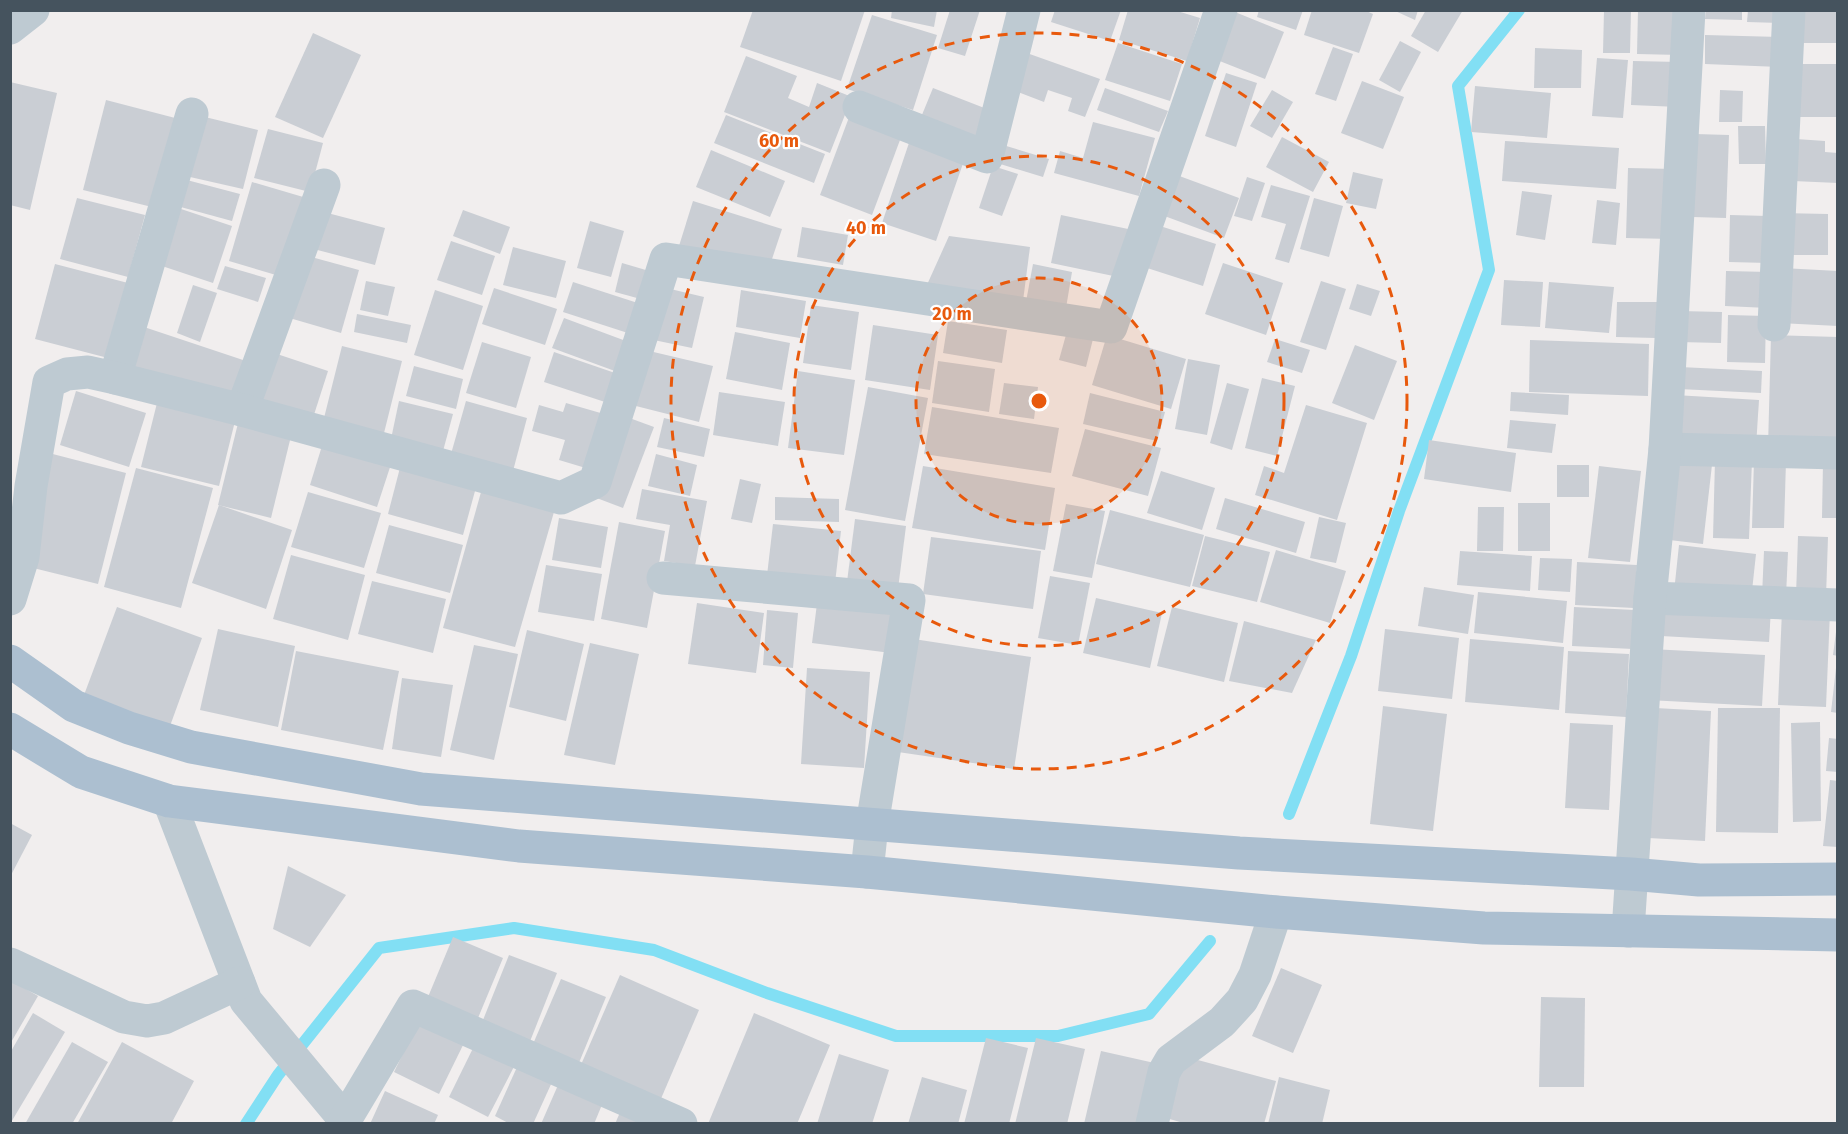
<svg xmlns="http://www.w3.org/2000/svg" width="1848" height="1134" font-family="'Fira Sans',sans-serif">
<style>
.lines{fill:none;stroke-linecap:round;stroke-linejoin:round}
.stream{stroke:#82dff4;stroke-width:12}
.building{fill:#caced4}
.minor{stroke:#becad2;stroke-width:33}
.major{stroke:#acbfd0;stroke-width:33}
.ring{fill:none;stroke:#e8590c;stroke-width:3;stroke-dasharray:10 8}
.centre{fill:#e8590c;stroke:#fff;stroke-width:3}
.ring-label{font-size:18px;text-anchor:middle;font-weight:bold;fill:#e8590c;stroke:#fff;stroke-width:4.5;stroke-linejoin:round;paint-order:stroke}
</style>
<rect width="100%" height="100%" fill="#f1eeee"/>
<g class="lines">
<g class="stream">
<polyline points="1289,814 1351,656 1399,511 1489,270 1458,86 1519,10"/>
<polyline points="246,1124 278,1075 379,948 514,928 654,950 767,993 896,1036 1058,1036 1149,1014 1210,941"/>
</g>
</g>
<g class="building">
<polygon points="753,10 865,10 841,81 740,47"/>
<polygon points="892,10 937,10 934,27 891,18"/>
<polygon points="950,10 980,10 965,56 938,48"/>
<polygon points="1055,10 1121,10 1110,41 1051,22"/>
<polygon points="1128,10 1174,10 1200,18 1187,61 1119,40"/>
<polygon points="1230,10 1284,32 1265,79 1207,56"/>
<polygon points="1259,10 1303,10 1296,30 1257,17"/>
<polygon points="1312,10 1364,10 1373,14 1359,53 1304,35"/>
<polygon points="1393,10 1418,10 1415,20"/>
<polygon points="1426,10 1463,10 1438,52 1411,36"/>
<polygon points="1604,10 1631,10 1630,53 1603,53"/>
<polygon points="1638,10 1682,10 1680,55 1637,54"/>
<polygon points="1706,10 1742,10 1742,20 1705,19"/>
<polygon points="1748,10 1784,10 1784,23 1747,22"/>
<rect x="1797" y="10" width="41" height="33"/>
<polygon points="872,15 937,35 913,110 847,89"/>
<polygon points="313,33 361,55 323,138 275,117"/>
<polygon points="1705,35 1782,37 1781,67 1705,64"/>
<polygon points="1400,41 1421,52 1400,92 1379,80"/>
<polygon points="1118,43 1182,64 1170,101 1105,80"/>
<polygon points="1333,47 1353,54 1336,101 1315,94"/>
<polygon points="1535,48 1582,50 1581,88 1534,88"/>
<polygon points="1024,52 1100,79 1085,117 1068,111 1072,98 1048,90 1044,102 1010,89"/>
<polygon points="746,56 797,76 788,98 809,107 817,83 852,97 830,153 724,112"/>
<polygon points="1597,58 1628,60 1623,118 1592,116"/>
<polygon points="1633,61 1680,62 1679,107 1631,105"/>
<polygon points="1800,64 1837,64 1838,117 1800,117"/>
<polygon points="1226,73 1257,83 1236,147 1205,136"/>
<polygon points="1362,81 1404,97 1383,149 1341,133"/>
<polygon points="10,82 57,93 30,210 10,205"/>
<polygon points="1475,86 1551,93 1547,138 1471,132"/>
<polygon points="933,88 992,111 975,151 917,127"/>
<polygon points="1105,88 1168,111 1159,132 1097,110"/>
<polygon points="1272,90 1293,102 1272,138 1250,126"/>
<polygon points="1720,90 1743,91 1742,122 1719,122"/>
<polygon points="106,100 179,119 156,208 83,190"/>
<polygon points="851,112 903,132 872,215 820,195"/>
<polygon points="726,115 825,154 814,183 714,143"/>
<polygon points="205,117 258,130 243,189 190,177"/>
<polygon points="1093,122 1155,138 1139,196 1054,173 1060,151 1083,158"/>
<polygon points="1738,126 1765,126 1766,164 1739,164"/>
<polygon points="268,129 323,143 310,192 254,178"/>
<polygon points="912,134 967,152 936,241 882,223"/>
<polygon points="1695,134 1729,135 1726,218 1693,217"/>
<polygon points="1282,137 1329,162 1313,192 1266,167"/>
<polygon points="1796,139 1825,141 1825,152 1838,153 1838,183 1793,181"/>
<polygon points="1505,141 1619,148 1616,189 1502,181"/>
<polygon points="1003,145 1049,159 1043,177 997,163"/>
<polygon points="711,150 785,181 770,217 696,187"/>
<polygon points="993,166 1018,174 1002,216 979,208"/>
<polygon points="1628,168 1674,169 1672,239 1626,238"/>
<polygon points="1353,172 1383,179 1376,209 1346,203"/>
<polygon points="1174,174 1239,198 1224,238 1159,214"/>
<polygon points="1247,177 1265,183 1252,221 1234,216"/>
<polygon points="183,179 240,194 232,221 177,206"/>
<polygon points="252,182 310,199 286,278 229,261"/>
<polygon points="1271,185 1310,196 1289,263 1275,259 1286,224 1261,217"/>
<polygon points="1522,191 1552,195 1545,240 1516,235"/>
<polygon points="77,198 145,215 128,277 60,259"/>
<polygon points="1314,198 1343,206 1329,257 1300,249"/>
<polygon points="1597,200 1620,203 1616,245 1592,243"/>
<polygon points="693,201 782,229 767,274 679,246"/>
<polygon points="178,208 232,226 213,283 159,265"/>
<polygon points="316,210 385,228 375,265 306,247"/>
<polygon points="463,210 510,227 500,254 453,236"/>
<polygon points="1780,213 1828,214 1828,255 1779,255"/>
<polygon points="1061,215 1133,230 1123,278 1051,263"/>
<polygon points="1730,215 1768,216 1768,263 1729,262"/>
<polygon points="590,221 624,231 611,277 577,268"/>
<polygon points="1157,225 1216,244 1203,286 1144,267"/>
<polygon points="802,227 848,235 843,265 797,257"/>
<polygon points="949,236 1030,247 1023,301 926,287"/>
<polygon points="451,241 495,256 482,295 437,280"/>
<polygon points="513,247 566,261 556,298 503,285"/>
<polygon points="304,255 359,270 341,333 286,317"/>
<polygon points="622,263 656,273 648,301 615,292"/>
<polygon points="1223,263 1283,283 1266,335 1205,314"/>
<polygon points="55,264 128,283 108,358 35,339"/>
<polygon points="1033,264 1072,272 1065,314 1025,307"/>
<polygon points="225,266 266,278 258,302 217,289"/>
<polygon points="1782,268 1838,271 1838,326 1779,323"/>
<polygon points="1726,271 1769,272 1768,308 1725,306"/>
<polygon points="1504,280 1543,282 1540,327 1501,325"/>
<polygon points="366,281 395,287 388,316 360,310"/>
<polygon points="1321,281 1346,289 1326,350 1300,342"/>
<polygon points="573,282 647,306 637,336 563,312"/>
<polygon points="1549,282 1614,287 1609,333 1545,328"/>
<polygon points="1357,284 1380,291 1371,316 1349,309"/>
<polygon points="193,285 217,293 200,342 177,333"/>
<polygon points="662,287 704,297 692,348 649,339"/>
<polygon points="494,288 557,309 545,345 482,324"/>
<polygon points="435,290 483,306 463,370 414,355"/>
<polygon points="741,290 806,301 800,338 736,327"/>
<polygon points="1617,302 1657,302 1656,338 1616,337"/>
<polygon points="811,305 859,312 851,370 803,363"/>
<polygon points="1680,311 1722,312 1721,343 1679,342"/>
<polygon points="357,314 411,325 407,343 354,332"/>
<polygon points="1728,315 1766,316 1765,363 1727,362"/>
<polygon points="564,318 634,344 623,374 552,348"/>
<polygon points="948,321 1007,330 1002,363 943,353"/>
<polygon points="1069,324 1095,331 1086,367 1059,360"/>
<polygon points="138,325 249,362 234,405 123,368"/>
<polygon points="873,325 938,335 930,390 865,380"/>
<polygon points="735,332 790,343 782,390 726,379"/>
<polygon points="1107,335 1186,359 1171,409 1092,385"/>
<polygon points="1771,335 1838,337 1838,448 1768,447"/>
<polygon points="1275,339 1310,350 1302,373 1267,362"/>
<polygon points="1530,340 1649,344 1648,396 1529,392"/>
<polygon points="482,342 531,357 516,408 466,393"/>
<polygon points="1355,345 1397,361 1374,420 1332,403"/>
<polygon points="342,346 402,361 384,433 324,418"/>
<polygon points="645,350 713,366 699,422 632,405"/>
<polygon points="271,352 328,371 311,424 254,405"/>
<polygon points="554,352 615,373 605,402 544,382"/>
<polygon points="1188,359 1220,365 1207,435 1175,429"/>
<polygon points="938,361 995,369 989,412 932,403"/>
<polygon points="414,366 463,379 456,409 406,396"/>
<polygon points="1680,367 1762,371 1761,393 1679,389"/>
<polygon points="798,371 855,380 844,455 788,448"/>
<polygon points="1262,378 1295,386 1277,456 1245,448"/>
<polygon points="1004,383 1038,387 1034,419 999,414"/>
<polygon points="1227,383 1249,389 1232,450 1210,443"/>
<polygon points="868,387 928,398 905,521 845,510"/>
<polygon points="76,391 146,413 129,467 60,445"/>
<polygon points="719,392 785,402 778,446 713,435"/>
<polygon points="1511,392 1569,395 1568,415 1510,411"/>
<polygon points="1090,393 1165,412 1157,441 1083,424"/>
<polygon points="159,395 237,413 219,486 141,467"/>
<polygon points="1675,395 1759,400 1756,446 1673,442"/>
<polygon points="399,401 453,414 443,451 391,439"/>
<polygon points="466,401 527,418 513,471 451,454"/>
<polygon points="566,403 604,414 589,469 559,460 565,440 532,431 539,405 563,412"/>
<polygon points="1306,405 1367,423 1337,520 1255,495 1264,466 1284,473"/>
<polygon points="932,407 1059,428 1051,473 924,454"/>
<polygon points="624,416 654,427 623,508 594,497"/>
<polygon points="664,418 710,429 704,457 657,447"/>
<polygon points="239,419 292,432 271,518 218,505"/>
<polygon points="1510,420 1556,424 1552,453 1507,448"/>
<polygon points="1085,429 1161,448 1148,496 1072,476"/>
<polygon points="325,436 393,458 377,507 310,485"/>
<polygon points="1429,440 1516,453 1511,492 1424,479"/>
<polygon points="45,452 126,473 98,584 17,564"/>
<polygon points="1671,452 1713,456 1703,544 1661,539"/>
<polygon points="656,454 697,465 690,496 648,486"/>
<polygon points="402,460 478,480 463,535 388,514"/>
<polygon points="1715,460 1752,460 1749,539 1713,538"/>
<polygon points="1754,460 1786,461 1784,528 1752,528"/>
<polygon points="1823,463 1838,463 1838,518 1822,518"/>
<rect x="1557" y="465" width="32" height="32"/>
<polygon points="923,466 1055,488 1045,550 912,528"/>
<polygon points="1599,466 1641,471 1630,562 1588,558"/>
<polygon points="136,468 213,488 181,608 104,587"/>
<polygon points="1161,471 1215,488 1202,530 1147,513"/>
<polygon points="740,479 761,484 752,523 731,519"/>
<polygon points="483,485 556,505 515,647 443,628"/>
<polygon points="642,489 707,501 695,566 664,561 670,525 636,519"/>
<polygon points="308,492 381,513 364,568 291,547"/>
<polygon points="775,497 839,499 839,522 775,520"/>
<polygon points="1225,498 1305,522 1296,553 1216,529"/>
<rect x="1518" y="503" width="32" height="48"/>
<polygon points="1066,504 1105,511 1092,578 1053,571"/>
<polygon points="219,505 292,530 266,609 192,583"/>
<polygon points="1478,507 1504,507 1503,551 1477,551"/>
<polygon points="1110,510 1204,535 1190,587 1096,564"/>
<polygon points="1319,517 1346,523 1336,563 1310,558"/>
<polygon points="559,518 608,527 601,568 552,560"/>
<polygon points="855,519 906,526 898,589 847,582"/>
<polygon points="619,522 665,531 647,628 601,619"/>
<polygon points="773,524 841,531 834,592 766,584"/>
<polygon points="389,525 463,545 450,593 376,573"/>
<polygon points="1205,536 1270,552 1257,602 1192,586"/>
<polygon points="1798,536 1828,537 1826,597 1796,596"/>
<polygon points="931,537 1041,551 1033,609 923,594"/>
<polygon points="1679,545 1756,554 1751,600 1674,592"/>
<polygon points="1276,550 1346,571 1330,623 1260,602"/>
<polygon points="1460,551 1532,556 1530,591 1457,585"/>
<polygon points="1764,551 1788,552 1786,596 1762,596"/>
<polygon points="291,555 365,575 348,640 273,619"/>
<polygon points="1540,558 1572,559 1570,592 1538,590"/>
<polygon points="1577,562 1637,565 1634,608 1575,605"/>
<polygon points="546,565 602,574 594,621 538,612"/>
<polygon points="1050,576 1090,583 1078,645 1038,638"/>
<polygon points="372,581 446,599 433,653 358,634"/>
<polygon points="1424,587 1474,595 1468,634 1418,626"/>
<polygon points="1478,592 1567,601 1563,643 1474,633"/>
<polygon points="818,596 897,605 891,653 812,643"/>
<polygon points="1096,598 1162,613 1150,668 1083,653"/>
<polygon points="697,603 764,613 756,673 688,664"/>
<polygon points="1663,603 1771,609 1769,642 1661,636"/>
<polygon points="117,607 202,638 170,726 84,695"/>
<polygon points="1172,607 1238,623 1224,682 1157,666"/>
<polygon points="1574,607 1635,610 1633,649 1572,646"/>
<polygon points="767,610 798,613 793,668 763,665"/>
<polygon points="1782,610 1830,612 1826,707 1778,705"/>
<polygon points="1244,621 1316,640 1292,693 1229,681"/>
<polygon points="218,629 295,646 278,727 200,710"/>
<polygon points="1385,629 1459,638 1452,699 1378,691"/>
<polygon points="527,630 584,644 566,721 509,707"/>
<polygon points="1836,632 1838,632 1838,656 1833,655"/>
<polygon points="907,638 1031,657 1014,769 891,751"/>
<polygon points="1470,639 1564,647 1559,710 1465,702"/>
<polygon points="590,643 639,654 615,765 564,755"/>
<polygon points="474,645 518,654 494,760 450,750"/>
<polygon points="1651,649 1765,655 1762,706 1648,700"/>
<polygon points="296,651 399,671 383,750 281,730"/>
<polygon points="1568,651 1629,654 1626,717 1565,713"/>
<polygon points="807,668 870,672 864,768 801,764"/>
<polygon points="1836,668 1838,668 1838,713 1831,712"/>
<polygon points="402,678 453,685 441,757 392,749"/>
<polygon points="1383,706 1447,714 1433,831 1370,824"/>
<polygon points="1655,708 1711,711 1705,841 1648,838"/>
<polygon points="1718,708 1780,708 1778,833 1716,832"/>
<polygon points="1820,722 1821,821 1793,822 1791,723"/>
<polygon points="1570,723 1613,725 1609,810 1565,808"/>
<polygon points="1829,738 1838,739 1838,772 1826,771"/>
<polygon points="1830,780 1838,781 1838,847 1823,846"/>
<polygon points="10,823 32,835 10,877"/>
<polygon points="288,866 346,895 310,947 273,929"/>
<polygon points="453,937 503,958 473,1030 423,1009"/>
<polygon points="509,955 557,973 527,1049 479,1030"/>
<polygon points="1281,968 1322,985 1293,1053 1252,1036"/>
<polygon points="620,975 699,1010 657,1108 577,1074"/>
<polygon points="561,979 606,997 576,1070 530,1051"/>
<polygon points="10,980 38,996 10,1044"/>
<polygon points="1541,997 1585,998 1584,1087 1539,1087"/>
<polygon points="33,1013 65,1032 10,1124 10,1053"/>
<polygon points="754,1013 830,1045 797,1124 708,1124"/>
<polygon points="421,1017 466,1039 439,1094 394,1072"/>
<polygon points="478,1038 519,1057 488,1117 449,1097"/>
<polygon points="986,1038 1028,1048 1009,1124 964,1124"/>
<polygon points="1036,1038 1085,1049 1067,1124 1015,1124"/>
<polygon points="72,1042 108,1062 72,1124 25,1124"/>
<polygon points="122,1042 194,1081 171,1124 77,1124"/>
<polygon points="1101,1051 1159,1064 1146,1124 1084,1124"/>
<polygon points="839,1054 889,1070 872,1124 817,1124"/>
<polygon points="522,1056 557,1071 533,1124 510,1124 495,1116"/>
<polygon points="1183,1056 1276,1081 1264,1124 1187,1124 1166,1118"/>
<polygon points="562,1076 606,1095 594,1124 541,1124"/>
<polygon points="922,1077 967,1090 958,1124 908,1124"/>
<polygon points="1279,1077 1330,1090 1322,1124 1268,1124"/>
<polygon points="385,1091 438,1115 434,1124 370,1124"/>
<polygon points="624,1103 646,1124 615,1124"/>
</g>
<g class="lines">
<g class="minor">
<polyline points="10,28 33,10"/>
<polyline points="859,107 987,157 1024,10"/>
<polyline points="1774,325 1789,10"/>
<polyline points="115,378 192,114"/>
<polyline points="242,410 324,185"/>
<polyline points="1665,449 1838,453"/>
<polyline points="663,578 909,600 872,825 867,872"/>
<polyline points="1650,598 1838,605"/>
<polyline points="10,599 23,557 31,486 49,382 67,374 88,372 115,378 242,410 561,498 595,482 666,259 1111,327 1221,10"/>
<polyline points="169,801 246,1001 345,1120"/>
<polyline points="1628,931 1650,598 1665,449 1689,10"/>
<polyline points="10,964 124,1017 147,1021 164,1018 239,983"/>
<polyline points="345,1124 345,1120 413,1006 681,1124"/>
<polyline points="1152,1124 1164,1072 1171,1060 1222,1022 1242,1000 1255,975 1276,912"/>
</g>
<g class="major">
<polyline points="10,661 74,706 129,728 191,747 421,789 1239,853 1631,874 1699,880 1838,879"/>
<polyline points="10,729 81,772 169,801 519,846 867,872 1276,912 1484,928 1838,935"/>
</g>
</g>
<circle cx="1039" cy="401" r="123" fill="#e8590c" fill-opacity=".12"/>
<g class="ring">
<circle cx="1039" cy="401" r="123"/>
<circle cx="1039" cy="401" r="245"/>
<circle cx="1039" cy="401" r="368"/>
</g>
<circle cx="1039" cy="401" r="9" class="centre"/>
<g class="ring-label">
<text x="779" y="147">60 m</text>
<text x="866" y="234">40 m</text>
<text x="952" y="320">20 m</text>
</g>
<rect width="1848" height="1134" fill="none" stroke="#45535e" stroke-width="24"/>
</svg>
